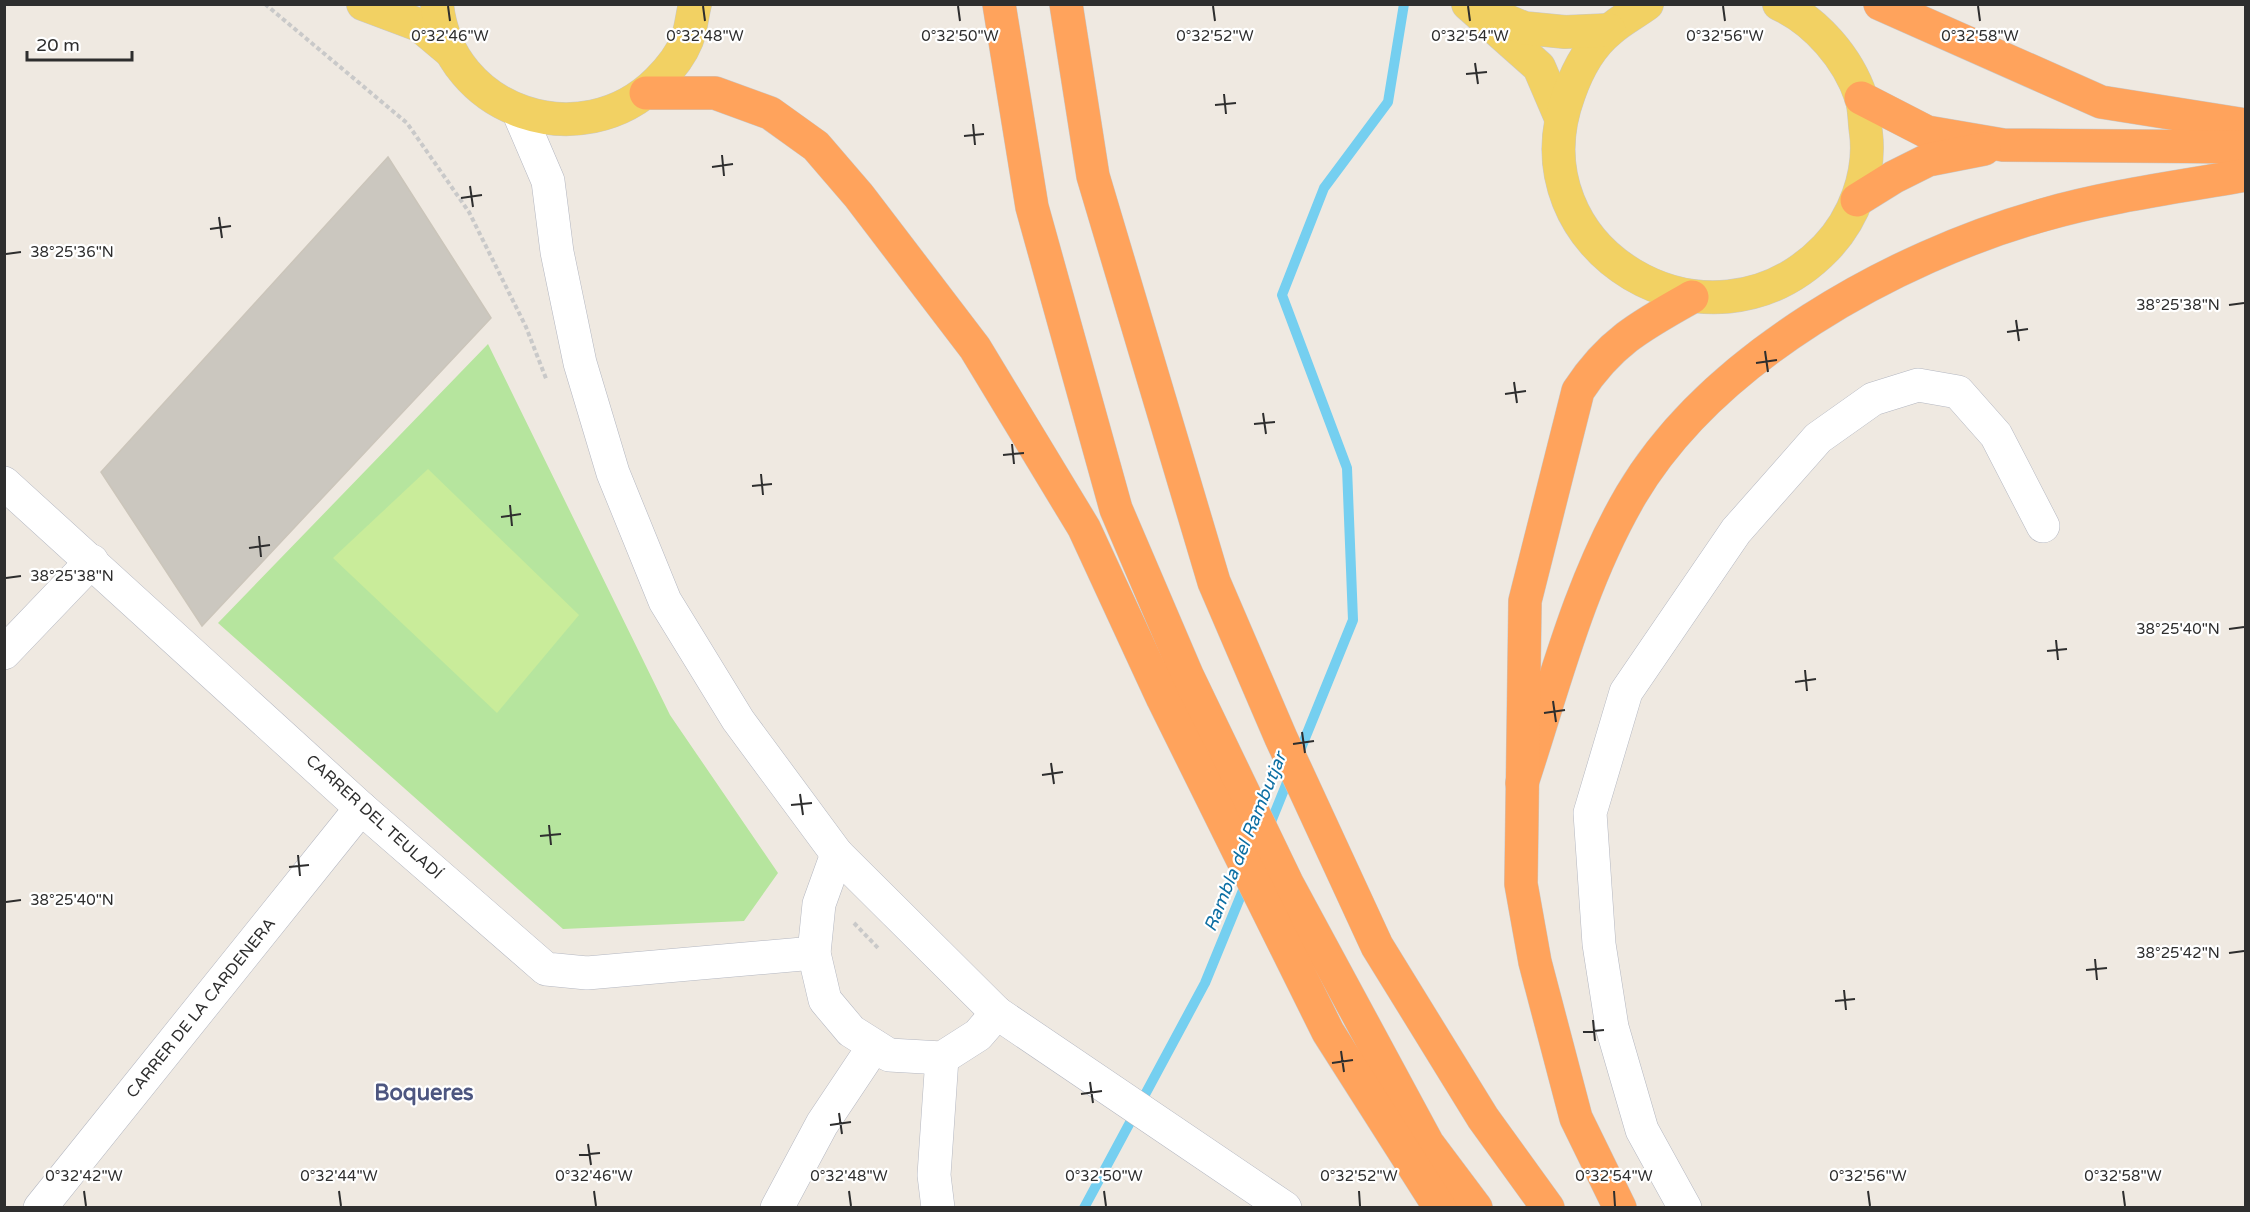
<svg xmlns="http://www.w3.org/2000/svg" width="2250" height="1212" font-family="'Varela Round',sans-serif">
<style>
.green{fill:#b6e59e}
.pitch{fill:#c9ec9a}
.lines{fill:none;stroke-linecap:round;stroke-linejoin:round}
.stream{stroke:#75cff0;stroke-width:10}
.building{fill:#cbc7bf;stroke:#cbc5ba;stroke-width:1.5}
.minor-casing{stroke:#b4b7c1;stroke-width:34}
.major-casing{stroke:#c9c9c9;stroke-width:34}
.highway-casing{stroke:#c9c9c9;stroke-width:34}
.path{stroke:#c9c9c9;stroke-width:4;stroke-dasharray:4.5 3;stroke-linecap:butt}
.minor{stroke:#fff;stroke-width:33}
.major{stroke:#f2d163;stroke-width:33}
.highway{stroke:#ffa35c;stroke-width:33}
.ticks{fill:none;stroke:#2e2e2e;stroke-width:2}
.labels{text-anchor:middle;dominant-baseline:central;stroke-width:4.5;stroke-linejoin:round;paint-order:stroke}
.street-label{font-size:16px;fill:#2e2e2e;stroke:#fff}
.water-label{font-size:18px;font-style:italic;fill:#0d6fa3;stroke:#fff}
.district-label{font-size:22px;font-weight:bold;fill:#4d5680;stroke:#fff}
.ticks-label{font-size:15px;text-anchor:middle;fill:#2e2e2e;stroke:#fff;stroke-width:4.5;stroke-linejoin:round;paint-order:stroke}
</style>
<rect width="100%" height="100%" fill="#efe9e1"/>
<polygon class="green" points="488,344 670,715 778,873 744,921 563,929 218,623"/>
<polygon class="pitch" points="428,469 579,615 497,713 333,558"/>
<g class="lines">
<g class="stream">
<polyline points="1297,758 1353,620 1347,468 1282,295 1324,188 1388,102 1404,4"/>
<polyline points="1269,827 1290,775"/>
<polyline points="1084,1208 1205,983 1246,883"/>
</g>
</g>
<polygon class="building" points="388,157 491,318 202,626 101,472"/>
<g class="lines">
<g class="minor-casing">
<g id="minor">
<polyline points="518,111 548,181 557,252 580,363 613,473 665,601 738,720 837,854 997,1013 1285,1208"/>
<polyline points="4,483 361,808 546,969 587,973 814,953"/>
<polyline points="4,653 92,561"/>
<polyline points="837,854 819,904 814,953 825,1000 851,1031 889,1055 942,1058 978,1035 997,1013"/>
<polyline points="40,1208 361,808"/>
<polyline points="777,1208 822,1124 874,1046"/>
<polyline points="938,1208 934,1175 942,1058"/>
<polyline points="1685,1208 1642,1130 1612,1027 1599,944 1590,813 1626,692 1736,531 1818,438 1873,399 1918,385 1958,392 1996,435 2043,526"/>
</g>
</g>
<g class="major-casing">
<g id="major">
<polyline points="363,4 419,25 450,51"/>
<path d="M437,4C448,113 582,157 658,81C669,70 681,55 687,40C691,29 692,16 695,4"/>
<polyline points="1468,4 1539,67 1560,116"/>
<path d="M1647,4C1635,13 1621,20 1610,30C1590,46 1577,71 1569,94C1511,250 1710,368 1826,248C1854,219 1871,174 1866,133C1864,121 1865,108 1861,97C1848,58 1816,21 1779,4"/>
<polyline points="1491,14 1524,28 1565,32 1609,30"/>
</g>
</g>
<g class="highway-casing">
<g id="highway">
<polyline points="999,4 1032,207 1116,509 1187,675 1287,883 1428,1144 1476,1208"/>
<polyline points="1066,4 1093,176 1214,582 1281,738 1377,946 1483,1118 1548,1208"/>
<polyline points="1880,4 2101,102 2246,125"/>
<polyline points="646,93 715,93 770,113 816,146 859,196 975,348 1084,528 1163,699 1328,1032 1440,1208"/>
<polyline points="1861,98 1927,132 2003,145 2246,147"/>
<polyline points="1857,200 1894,177 1928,160 1984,149"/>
<path d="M1522,783C1554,686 1579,584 1631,495C1712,358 1894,257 2043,215C2109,196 2178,187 2246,175"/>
<path d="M1620,1208L1576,1118L1535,962L1521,884L1525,601L1578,391C1610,342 1642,325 1692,297"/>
</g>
</g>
<g class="path">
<polyline points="265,4 407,123 469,212 526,327 547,381"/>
<polyline points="854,923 878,948"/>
</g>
<use href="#minor" class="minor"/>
<use href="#major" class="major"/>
<use href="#highway" class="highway"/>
</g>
<path class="ticks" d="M448,6L450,21M703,6L705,21M958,6L960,21M1213,6L1215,21M1468,6L1470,21M1723,6L1725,21M1978,6L1980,21M1475,63L1478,84M1466,74L1487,72M1224,94L1226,114M1215,105L1236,103M973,124L975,145M964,136L984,134M722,155L724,176M712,167L733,164M470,186L473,207M461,198L482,195M219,217L222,238M210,229L231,226M6,254L21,252M2229,305L2244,303M2016,320L2019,341M2007,332L2028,329M1765,351L1768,372M1756,363L1777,360M1514,382L1517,403M1505,394L1526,391M1263,413L1266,434M1254,424L1275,422M1012,444L1014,464M1003,455L1024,453M761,474L763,495M752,486L772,484M510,505L512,526M501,517L521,514M259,536L261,557M249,548L270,545M6,578L21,576M2229,629L2244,627M2056,640L2058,660M2047,651L2067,649M1805,670L1807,691M1795,682L1816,679M1553,701L1556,722M1544,713L1565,710M1302,732L1305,753M1293,744L1314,741M1051,763L1054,784M1042,775L1063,772M800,794L803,815M791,805L812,803M549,825L551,845M540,836L561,834M298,855L300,876M289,867L309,865M6,902L21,900M2229,953L2244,951M2095,959L2097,980M2086,970L2107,968M1844,990L1846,1010M1835,1001L1855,999M1593,1020L1595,1041M1583,1032L1604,1030M1341,1051L1344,1072M1332,1063L1353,1060M1090,1082L1093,1103M1081,1094L1102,1091M839,1113L842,1134M830,1125L851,1122M588,1144L591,1165M579,1155L600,1153M84,1191L86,1206M339,1191L341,1206M594,1191L596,1206M849,1191L851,1206M1104,1191L1106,1206M1359,1191L1360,1206M1614,1191L1615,1206M1868,1191L1870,1206M2123,1191L2125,1206"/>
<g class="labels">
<g class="street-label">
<text transform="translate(374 817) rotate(42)">CARRER DEL TEULADÍ</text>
<text transform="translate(201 1008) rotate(-51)">CARRER DE LA CARDENERA</text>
</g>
<g class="water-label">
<text transform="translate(1245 842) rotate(-68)">Rambla del Rambutjar</text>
</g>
<g class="district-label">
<text x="424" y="1093">Boqueres</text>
</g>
</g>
<g class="ticks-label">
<text x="450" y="41">0°32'46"W</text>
<text x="705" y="41">0°32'48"W</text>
<text x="960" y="41">0°32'50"W</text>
<text x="1215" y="41">0°32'52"W</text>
<text x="1470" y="41">0°32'54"W</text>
<text x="1725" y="41">0°32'56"W</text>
<text x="1980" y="41">0°32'58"W</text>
<text x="72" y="257">38°25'36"N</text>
<text x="2178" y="310">38°25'38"N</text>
<text x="72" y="581">38°25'38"N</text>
<text x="2178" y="634">38°25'40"N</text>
<text x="72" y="905">38°25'40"N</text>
<text x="2178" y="958">38°25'42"N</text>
<text x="84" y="1181">0°32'42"W</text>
<text x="339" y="1181">0°32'44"W</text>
<text x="594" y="1181">0°32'46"W</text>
<text x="849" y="1181">0°32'48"W</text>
<text x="1104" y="1181">0°32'50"W</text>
<text x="1359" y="1181">0°32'52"W</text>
<text x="1614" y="1181">0°32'54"W</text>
<text x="1868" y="1181">0°32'56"W</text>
<text x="2123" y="1181">0°32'58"W</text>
</g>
<rect width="2250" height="1212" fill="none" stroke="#2e2e2e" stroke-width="12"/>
<path d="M27 51v9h105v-9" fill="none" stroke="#2e2e2e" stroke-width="3"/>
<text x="36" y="51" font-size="18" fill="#2e2e2e" stroke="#ffffff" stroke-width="4.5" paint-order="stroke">20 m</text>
</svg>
